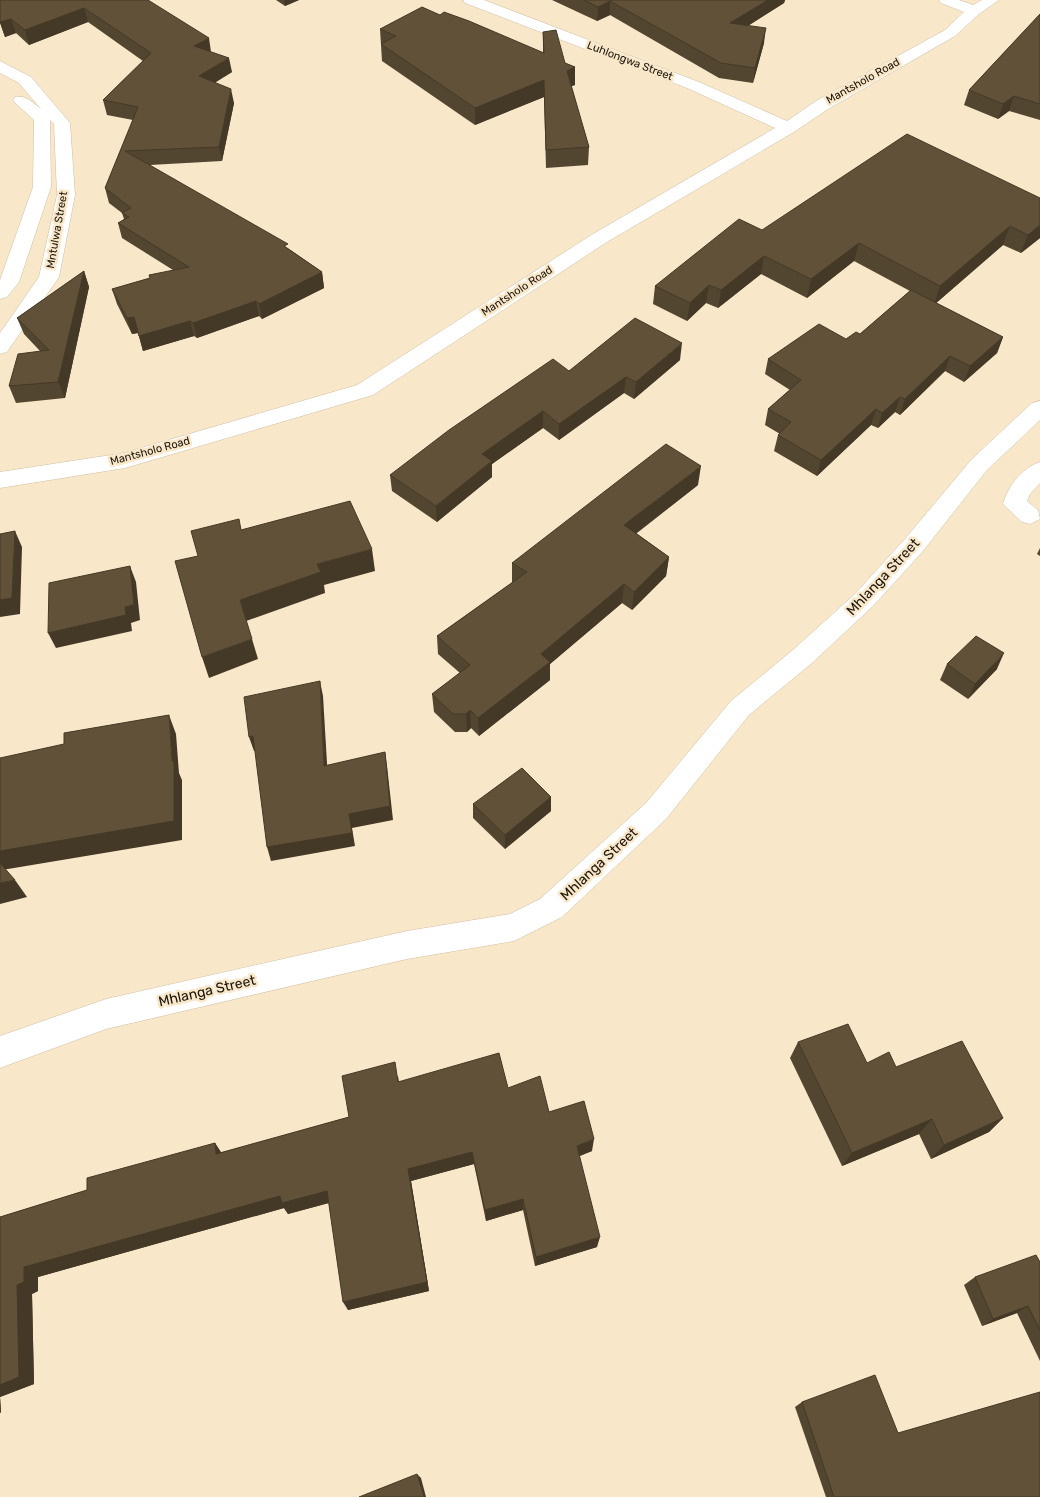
<svg xmlns="http://www.w3.org/2000/svg" width="1040" height="1497" font-family="Rubik,sans-serif">
<style>
.lines{fill:none;stroke-linecap:round;stroke-linejoin:round}
.street-casing{stroke:#d0bea2;stroke-width:1}
.street{fill:#fff;fill-rule:evenodd}
.wall{fill:#534630}
.shaded-wall{fill:#443927}
.building{fill:#615138;stroke:#443927}
.labels{text-anchor:middle;dominant-baseline:central;stroke-width:5;stroke-linejoin:round;paint-order:stroke}
.far-street-label{font-size:11px;fill:#1b150b;stroke:#f9e7ca}
.street-label{font-size:14px;fill:#1b150b;stroke:#f9e7ca}
</style>
<rect width="100%" height="100%" fill="#f9e7ca"/>
<g class="lines">
<g class="street-casing">
<g id="street">
<polygon points="463,0 484,0 699,82 787,121 816,101 945,30 964,12 941,3 939,0 959,0 973,5 982,0 999,0 979,14 955,36 828,109 794,132 607,242 373,395 125,468 0,488 0,472 124,453 357,385 593,234 775,128 687,88 465,3"/>
<path d="M0,61L31,77L70,123L75,195L59,277L7,352L0,354V333L39,277L57,195L54,124L50,120L51,187L19,282L7,297L0,299V280L33,187L34,120L13,101L15,97C26,95 32,102 41,109L19,83L0,73Z"/>
<polygon points="1040,401 1040,420 987,470 923,551 873,606 812,663 749,715 666,819 562,917 514,941 407,959 106,1029 0,1068 0,1036 106,999 407,931 510,914 540,899 646,803 731,701 794,649 855,594 905,539 971,460 1032,403"/>
<path d="M1040,462V483L1030,494L1027,501L1038,510L1040,519L1030,524L1022,522L1003,504C1007,487 1023,467 1040,462Z"/>
</g>
</g>
<use href="#street" class="street"/>
</g>
<g class="wall">
<polygon points="0,0 148,0 211,52 232,72 215,82 234,103 222,161 150,165 289,249 322,272 324,288 262,319 259,316 197,338 194,336 143,351 138,333 132,334 117,304 112,289 150,278 173,270 122,238 118,223 124,219 122,213 109,203 105,188 133,120 107,115 103,100 143,61 88,22 29,45 16,33 5,37 0,23"/>
<polygon points="276,0 299,0 285,6"/>
<polygon points="552,0 785,0 784,3 748,26 764,43 753,83 719,78 610,15 597,21"/>
<polygon points="1040,14 1040,120 1009,111 998,119 964,105 969,90"/>
<polygon points="440,15 543,53 543,32 565,63 575,67 575,85 571,86 589,147 588,165 546,168 544,97 475,125 382,61 380,29"/>
<polygon points="1040,198 1040,238 1021,253 1003,245 936,303 1003,337 997,353 964,382 945,371 900,415 895,412 878,428 871,425 817,476 774,451 778,435 780,434 765,425 768,409 790,390 765,374 768,359 846,339 860,334 910,291 854,261 807,298 761,274 718,308 706,303 687,321 653,304 655,286 762,230"/>
<polygon points="84,271 89,287 65,398 16,403 9,386 40,351 24,334 17,318"/>
<polygon points="680,360 634,399 624,393 559,440 543,428 492,464 492,477 437,522 392,491 390,475 569,371"/>
<polygon points="698,485 636,533 669,557 666,576 632,610 622,603 550,664 550,680 479,736 471,728 467,732 455,732 434,712 432,694 460,673 438,654 437,636 513,582 512,582 512,563"/>
<polygon points="1040,548 1040,556 1037,554"/>
<polygon points="947,664 997,669 968,699 940,680"/>
<polygon points="551,797 551,811 505,849 473,818 473,804"/>
<polygon points="798,1042 867,1063 896,1067 1003,1118 989,1132 931,1159 919,1134 842,1166 790,1058"/>
<polygon points="398,1076 399,1082 508,1088 549,1112 592,1151 579,1156 597,1247 535,1266 523,1210 486,1221 474,1164 411,1181 429,1291 348,1310 329,1203 288,1214 284,1208 38,1277 38,1291 32,1294 34,1384 0,1397 1,1412 0,1413 0,1217 87,1190 215,1143 221,1153 349,1117"/>
<polygon points="1040,1262 1040,1361 1017,1313 982,1326 964,1285 975,1277"/>
<polygon points="802,1402 898,1433 1040,1497 826,1497 795,1407"/>
</g>
<g class="shaded-wall">
<polygon points="284,0 299,0 285,6"/>
<polygon points="768,0 785,0 784,3 728,38 730,23"/>
<polygon points="610,1 610,15 597,21 598,7"/>
<polygon points="84,8 88,22 29,45 25,30"/>
<polygon points="11,19 16,33 5,37 0,22"/>
<polygon points="766,28 764,43 753,83 755,68"/>
<polygon points="209,38 211,52 194,46"/>
<polygon points="229,58 232,72 202,91 199,76"/>
<polygon points="575,67 575,85 566,88 567,71"/>
<polygon points="544,80 544,97 475,125 475,108"/>
<polygon points="231,89 234,103 222,161 219,147"/>
<polygon points="1014,96 1009,111 998,119 1003,104"/>
<polygon points="1040,225 1040,238 1021,253 1028,235"/>
<polygon points="1010,226 1003,245 934,305 940,286"/>
<polygon points="859,243 854,261 807,298 811,279"/>
<polygon points="764,256 761,274 718,308 721,290"/>
<polygon points="84,271 89,287 65,398 58,382"/>
<polygon points="322,272 324,288 262,319 259,304"/>
<polygon points="709,285 706,303 687,321 690,303"/>
<polygon points="256,301 259,316 197,338 193,323"/>
<polygon points="134,317 138,333 132,334 127,318"/>
<polygon points="190,321 194,336 143,351 139,336"/>
<polygon points="1003,337 997,353 964,382 970,366"/>
<polygon points="682,343 680,360 634,399 636,382"/>
<polygon points="950,356 945,371 900,415 905,399"/>
<polygon points="626,377 624,393 559,440 559,424"/>
<polygon points="900,397 895,412 878,428 882,413"/>
<polygon points="876,409 871,425 817,476 821,460"/>
<polygon points="543,411 543,428 492,464 492,477 437,522 436,506 482,454"/>
<polygon points="701,466 698,485 623,544 624,525"/>
<polygon points="15,531 22,547 20,614 0,617 0,600"/>
<polygon points="372,549 375,571 324,585 325,593 246,621 240,600 317,564"/>
<polygon points="669,557 666,576 632,610 634,592"/>
<polygon points="130,566 136,582 140,620 131,623 132,631 56,648 48,633 125,607"/>
<polygon points="624,584 622,603 550,664 550,680 479,736 478,718 541,654"/>
<polygon points="252,639 258,659 209,678 202,657"/>
<polygon points="1004,653 997,669 968,699 975,684"/>
<polygon points="320,681 323,696 328,780 324,766"/>
<polygon points="470,710 471,728 467,732 466,714"/>
<polygon points="169,715 176,734 179,773 182,780 182,840 2,870 0,867 0,851 172,761"/>
<polygon points="253,736 257,750 254,751 249,737"/>
<polygon points="385,752 387,766 393,820 352,828 355,846 271,861 267,847 349,814"/>
<polygon points="551,797 551,811 505,849 505,835"/>
<polygon points="15,880 27,897 0,904 0,883"/>
<polygon points="1003,1118 989,1132 931,1159 944,1145"/>
<polygon points="932,1119 919,1134 842,1166 852,1153"/>
<polygon points="594,1139 592,1151 575,1158 577,1146"/>
<polygon points="215,1143 223,1155 216,1154"/>
<polygon points="472,1152 474,1164 411,1181 429,1291 348,1310 343,1302 408,1169"/>
<polygon points="327,1191 332,1202 288,1214 284,1208 38,1277 38,1291 32,1294 34,1384 0,1397 1,1412 0,1413 0,1385 17,1285 24,1267 280,1196"/>
<polygon points="523,1199 523,1210 486,1221 485,1210"/>
<polygon points="600,1237 597,1247 535,1266 536,1257"/>
<polygon points="1028,1306 1017,1313 982,1326 993,1319"/>
<polygon points="417,1474 421,1478 426,1497 424,1497"/>
</g>
<g class="building">
<polygon points="0,0 148,0 209,38 194,46 229,58 199,76 231,89 219,147 125,151 288,244 284,246 322,272 259,304 256,301 193,323 190,321 139,336 134,317 127,318 112,289 150,278 149,275 189,267 118,223 129,217 122,213 131,208 105,188 138,107 103,100 151,53 84,8 25,30 11,19 0,22"/>
<polygon points="584,0 768,0 730,23 766,28 755,68 721,63 610,1 598,7"/>
<polygon points="422,7 440,15 444,12 469,21 544,53 543,32 556,30 565,63 575,67 567,71 589,147 546,150 544,80 475,108 381,44 396,36 380,29"/>
<polygon points="1040,14 1040,104 1014,96 1003,104 969,90"/>
<polygon points="907,134 1040,198 1040,225 1028,235 1010,226 940,286 859,243 811,279 764,256 721,290 709,285 690,303 655,286 739,219 762,230"/>
<polygon points="84,271 58,382 9,386 18,354 49,350 17,318"/>
<polygon points="911,290 1003,337 970,366 950,356 905,399 900,397 882,413 876,409 821,460 778,435 791,422 768,409 801,380 768,359 819,324 846,339 856,332 860,334"/>
<polygon points="635,318 682,343 636,382 626,377 559,424 543,411 482,454 492,461 436,506 390,475 449,430 553,359 569,371"/>
<polygon points="666,444 701,466 624,525 669,557 634,592 624,584 541,654 550,662 478,718 470,710 466,714 453,714 432,694 470,665 437,636 527,572 512,563"/>
<polygon points="350,501 372,549 317,564 321,572 240,600 252,639 202,657 175,561 198,556 191,531 239,519 241,530"/>
<polygon points="15,531 12,598 0,600 0,534"/>
<polygon points="130,566 134,605 125,607 126,615 48,633 49,583"/>
<polygon points="976,636 1004,653 975,684 947,664"/>
<polygon points="320,681 324,766 385,752 390,806 349,814 352,833 267,847 253,736 249,737 244,697"/>
<polygon points="169,715 172,761 174,761 174,821 0,851 0,758 64,744 64,733"/>
<polygon points="522,768 551,797 505,835 473,804"/>
<polygon points="0,863 15,880 0,883"/>
<polygon points="848,1024 867,1063 889,1052 896,1067 962,1041 1003,1118 944,1145 932,1119 852,1153 798,1042"/>
<polygon points="499,1053 508,1088 540,1076 549,1112 584,1101 594,1139 577,1146 600,1237 536,1257 523,1199 485,1210 472,1152 408,1169 427,1282 343,1302 327,1191 282,1203 280,1196 24,1267 24,1282 17,1285 19,1377 0,1385 0,1217 87,1190 87,1178 215,1143 216,1154 349,1117 342,1076 395,1062 398,1082"/>
<polygon points="1036,1255 1040,1262 1040,1330 1028,1306 993,1319 975,1277"/>
<polygon points="875,1375 898,1433 1040,1392 1040,1497 834,1497 802,1402"/>
<polygon points="417,1474 424,1497 359,1497"/>
</g>
<g class="labels">
<g class="far-street-label">
<text transform="translate(630 61) rotate(21)">Luhlongwa Street</text>
<text transform="translate(863 81) rotate(-29)">Mantsholo Road</text>
<text transform="translate(57 230) rotate(-80)">Mntulwa Street</text>
<text transform="translate(517 291) rotate(-33)">Mantsholo Road</text>
<text transform="translate(150 451) rotate(-15)">Mantsholo Road</text>
</g>
<g class="street-label">
<text transform="translate(883 577) rotate(-47)">Mhlanga Street</text>
<text transform="translate(599 864) rotate(-43)">Mhlanga Street</text>
<text transform="translate(207 991) rotate(-13)">Mhlanga Street</text>
</g>
</g>
</svg>
